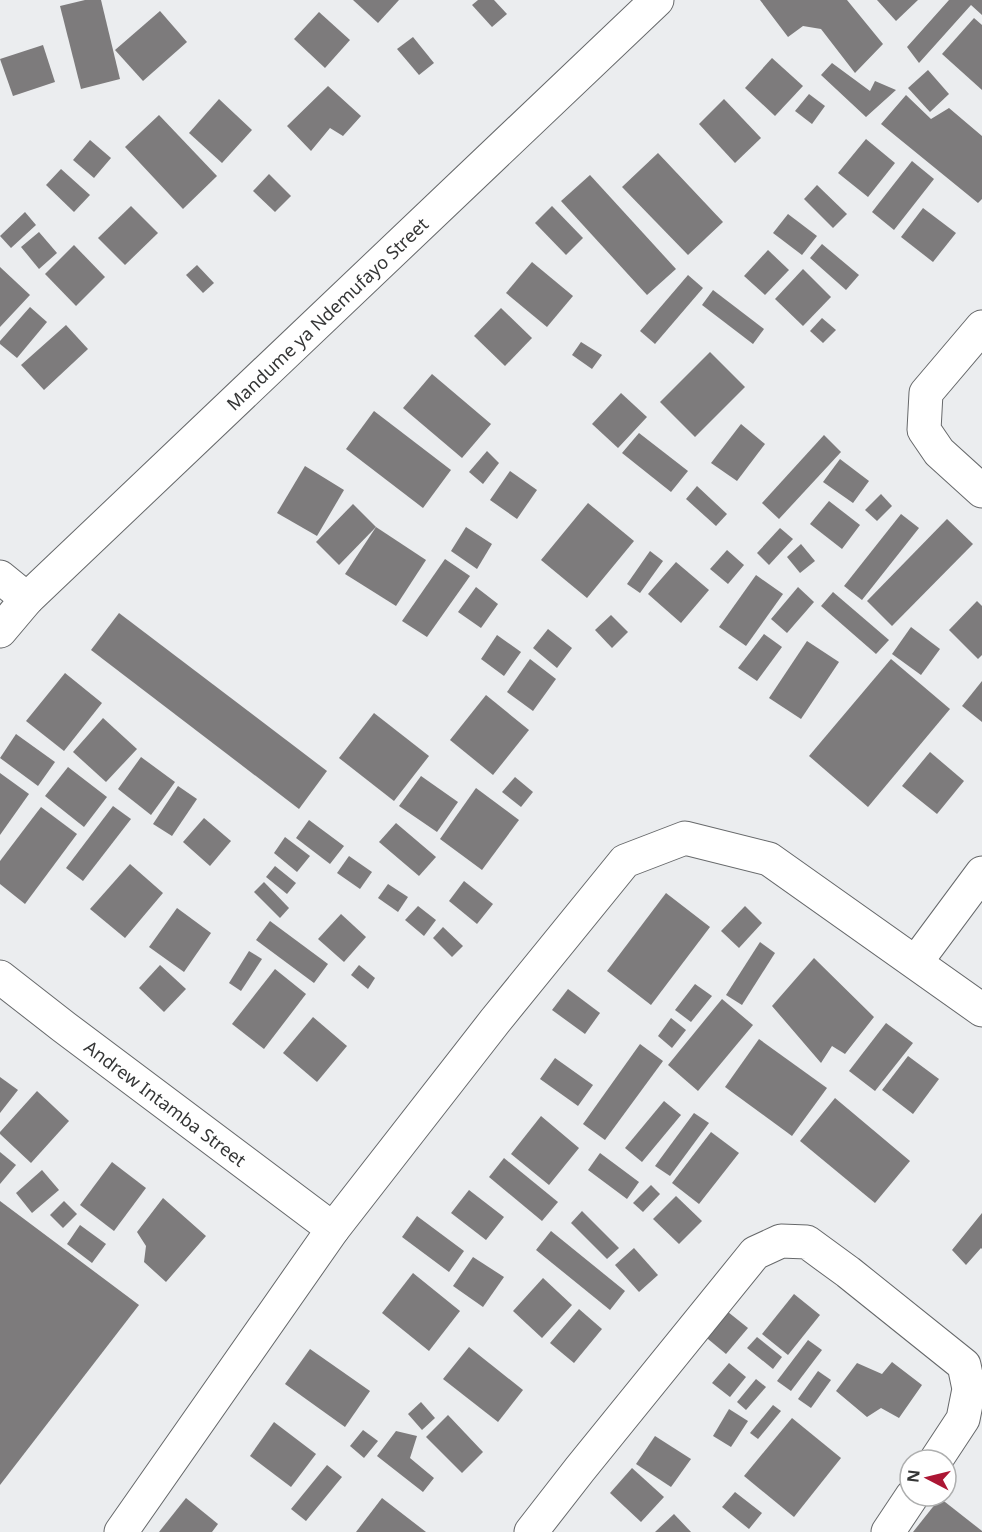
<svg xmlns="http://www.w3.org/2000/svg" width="982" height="1532" font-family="'Noto Sans',sans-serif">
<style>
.building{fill:#7d7b7c}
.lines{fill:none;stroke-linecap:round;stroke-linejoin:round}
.minor-casing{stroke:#66686a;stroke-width:35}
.tertiary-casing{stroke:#66686a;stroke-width:35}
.minor{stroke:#fff;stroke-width:33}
.tertiary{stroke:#fff;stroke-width:33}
.labels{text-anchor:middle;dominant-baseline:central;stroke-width:6;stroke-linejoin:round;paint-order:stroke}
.street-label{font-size:18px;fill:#353636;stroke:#fff}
</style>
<rect width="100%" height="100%" fill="#ebedef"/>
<g class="building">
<polygon points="85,0 101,0 120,79 81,89 60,6"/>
<polygon points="353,0 399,0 378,23"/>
<polygon points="478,0 494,0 507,14 492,27 472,5"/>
<polygon points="760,0 847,0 883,44 855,73 821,29 803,26 788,37"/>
<polygon points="877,0 918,0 896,21"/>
<polygon points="949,0 982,0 982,15 971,5 919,63 907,47"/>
<polygon points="160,11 187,42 143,81 115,50"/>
<polygon points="319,12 350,40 325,68 294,39"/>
<polygon points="974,18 982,25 982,90 942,54"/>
<polygon points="413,37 434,63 419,75 397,49"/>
<polygon points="43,45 55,82 13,96 0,59"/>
<polygon points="772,58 803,86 775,116 745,88"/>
<polygon points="832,63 870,91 875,81 896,90 866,117 821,75"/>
<polygon points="928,70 949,94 930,112 908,88"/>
<polygon points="328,86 361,116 343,136 330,128 311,151 287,126"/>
<polygon points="809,94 825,106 812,124 795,111"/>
<polygon points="906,95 931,119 949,108 982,136 982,199 978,203 881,124"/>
<polygon points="219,99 252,130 222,163 189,133"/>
<polygon points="724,99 761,138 735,163 699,124"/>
<polygon points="159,115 217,176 183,209 125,147"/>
<polygon points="866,139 895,163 868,197 838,173"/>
<polygon points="90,140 111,158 94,178 73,160"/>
<polygon points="658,153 723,222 688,255 622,187"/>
<polygon points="912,161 934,179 894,230 872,212"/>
<polygon points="61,169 90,195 74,212 46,185"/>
<polygon points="269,174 291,196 275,212 253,191"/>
<polygon points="590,175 676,269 647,295 561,201"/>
<polygon points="817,185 847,214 833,228 804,199"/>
<polygon points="131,206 158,233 125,265 98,238"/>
<polygon points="552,206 583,238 566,255 535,223"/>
<polygon points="923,208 956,233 933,262 901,237"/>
<polygon points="25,212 36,225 11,248 0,236"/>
<polygon points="788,214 817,236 802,255 773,233"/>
<polygon points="39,232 57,253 39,269 21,247"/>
<polygon points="822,244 859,275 846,290 810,258"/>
<polygon points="74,245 105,277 76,306 45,274"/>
<polygon points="768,250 789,270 765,295 744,276"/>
<polygon points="532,262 573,296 547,327 506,293"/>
<polygon points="197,265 214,283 203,293 186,275"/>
<polygon points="0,267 30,295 0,327"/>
<polygon points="803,269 831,297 803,326 775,299"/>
<polygon points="688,275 703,288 655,344 640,331"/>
<polygon points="713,290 764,329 753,344 702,305"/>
<polygon points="30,307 47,322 17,358 0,344 0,341"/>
<polygon points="501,308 532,338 505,366 474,336"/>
<polygon points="822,318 836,330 823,343 810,331"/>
<polygon points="66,325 88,349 44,390 21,365"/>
<polygon points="581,342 602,355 592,369 572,355"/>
<polygon points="710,352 745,387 695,437 660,402"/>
<polygon points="432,374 491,424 462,458 403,408"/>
<polygon points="621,393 647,417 618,448 592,424"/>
<polygon points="374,411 451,470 423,508 346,449"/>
<polygon points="741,424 765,444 737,481 711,463"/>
<polygon points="639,433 688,471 671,492 622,453"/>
<polygon points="824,435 841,452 779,519 762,503"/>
<polygon points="487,451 499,463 483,484 469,472"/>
<polygon points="840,459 869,481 853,503 823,482"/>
<polygon points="305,466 344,490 317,536 277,513"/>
<polygon points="510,471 537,490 517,519 490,500"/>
<polygon points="697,486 727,514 716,526 686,499"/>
<polygon points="881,494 892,506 877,521 865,510"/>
<polygon points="829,501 860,525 842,549 810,524"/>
<polygon points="588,503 634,541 587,598 541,560"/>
<polygon points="353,504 376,527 339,565 316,542"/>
<polygon points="901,514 919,528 862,600 844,586"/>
<polygon points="947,519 973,544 892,626 867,601"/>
<polygon points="376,527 426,560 396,606 345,574"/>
<polygon points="466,527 492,544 477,569 451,551"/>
<polygon points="780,528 793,539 769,565 757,553"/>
<polygon points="801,544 815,561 800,573 787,557"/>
<polygon points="727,550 744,565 728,584 710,569"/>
<polygon points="650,551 663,561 640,593 627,584"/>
<polygon points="445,559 470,576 427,637 402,621"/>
<polygon points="676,562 709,590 681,623 648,594"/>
<polygon points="756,575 783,594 746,646 719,627"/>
<polygon points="476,587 498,604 481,628 458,612"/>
<polygon points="798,587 814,602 787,633 771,619"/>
<polygon points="833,592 889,640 876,654 821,606"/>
<polygon points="977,601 982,606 982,655 978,659 949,630"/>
<polygon points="119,613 327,771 299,809 91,650"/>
<polygon points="611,615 628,632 612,648 595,630"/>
<polygon points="911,627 940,649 921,675 892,654"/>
<polygon points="548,629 572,648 557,668 533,648"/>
<polygon points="764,634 782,647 757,681 738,668"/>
<polygon points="497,635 521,652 504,676 481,659"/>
<polygon points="807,641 839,662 801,719 769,698"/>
<polygon points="530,659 556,679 533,711 507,692"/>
<polygon points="891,659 950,709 868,807 809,756"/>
<polygon points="65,673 102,703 64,751 26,721"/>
<polygon points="982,681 982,722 962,706"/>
<polygon points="486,695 529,730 493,775 450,740"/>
<polygon points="374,713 429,756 394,801 339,758"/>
<polygon points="103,718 137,749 106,782 73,752"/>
<polygon points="16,734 55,762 38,786 0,758"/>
<polygon points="930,752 964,781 937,814 902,786"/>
<polygon points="141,757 175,782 151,815 118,789"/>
<polygon points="68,767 107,797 84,827 45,796"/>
<polygon points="0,773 29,794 0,835"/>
<polygon points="421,776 458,802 437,832 399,806"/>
<polygon points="515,777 533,792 521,807 502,792"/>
<polygon points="178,786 197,799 172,836 153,824"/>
<polygon points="476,788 519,820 482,870 440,839"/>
<polygon points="113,806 131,819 83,881 66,868"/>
<polygon points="41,807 77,834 25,904 0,884 0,861"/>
<polygon points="204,818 231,841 210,866 183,842"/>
<polygon points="309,820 344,846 330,864 296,838"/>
<polygon points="396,823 436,857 419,876 379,842"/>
<polygon points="285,837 310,856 297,872 274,853"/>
<polygon points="349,856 372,872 360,889 337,873"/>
<polygon points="130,864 163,893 125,938 90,909"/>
<polygon points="275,866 296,883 287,894 266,877"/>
<polygon points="464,881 493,904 477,924 449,901"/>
<polygon points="264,882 289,908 280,918 254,892"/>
<polygon points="388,884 408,897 398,912 378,898"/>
<polygon points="666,893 710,927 651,1005 607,971"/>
<polygon points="418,906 436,920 424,936 405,920"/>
<polygon points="745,906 762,923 739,948 721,931"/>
<polygon points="177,908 211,933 184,972 149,947"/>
<polygon points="341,914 366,937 344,962 318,939"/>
<polygon points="270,921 328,964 314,983 256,940"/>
<polygon points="443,927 463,946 452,957 433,938"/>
<polygon points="760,942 775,953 742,1005 726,995"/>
<polygon points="249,951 262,959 241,991 229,983"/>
<polygon points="814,958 874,1017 845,1054 832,1046 821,1063 772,1006"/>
<polygon points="160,965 186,989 164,1012 139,988"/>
<polygon points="359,965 375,978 368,989 351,975"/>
<polygon points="275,969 306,994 264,1049 232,1024"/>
<polygon points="695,984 712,996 691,1022 675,1010"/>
<polygon points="568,989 600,1013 585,1034 552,1010"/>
<polygon points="722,999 753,1025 698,1091 668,1065"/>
<polygon points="313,1017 347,1046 317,1082 283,1053"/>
<polygon points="671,1018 686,1030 672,1048 658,1036"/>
<polygon points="886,1023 913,1043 875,1091 849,1071"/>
<polygon points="759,1039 827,1088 792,1136 725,1087"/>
<polygon points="640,1044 663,1061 605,1140 583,1124"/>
<polygon points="908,1056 939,1079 913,1114 882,1090"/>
<polygon points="555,1058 593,1085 578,1106 540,1079"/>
<polygon points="0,1077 18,1090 0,1113"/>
<polygon points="37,1091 69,1121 31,1163 0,1134 0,1132"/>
<polygon points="835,1098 910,1161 875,1203 800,1141"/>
<polygon points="664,1101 681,1115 642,1162 625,1148"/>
<polygon points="694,1113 709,1123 670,1176 655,1166"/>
<polygon points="541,1116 579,1148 549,1185 511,1154"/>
<polygon points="711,1132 739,1153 699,1204 672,1183"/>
<polygon points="0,1152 16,1165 0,1184"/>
<polygon points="600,1153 639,1182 627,1199 588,1170"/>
<polygon points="504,1158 558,1202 542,1221 489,1177"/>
<polygon points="112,1162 146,1188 114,1231 80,1205"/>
<polygon points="42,1170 59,1190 32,1213 16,1193"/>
<polygon points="651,1185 660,1194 643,1212 633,1203"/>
<polygon points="469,1190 504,1217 486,1240 451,1213"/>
<polygon points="676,1196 702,1221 679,1244 653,1219"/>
<polygon points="163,1198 206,1236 166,1282 144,1262 146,1246 137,1232"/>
<polygon points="0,1201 139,1305 0,1485"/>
<polygon points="64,1201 77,1214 63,1228 50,1215"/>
<polygon points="582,1211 619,1248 607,1259 571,1223"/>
<polygon points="982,1213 982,1249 981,1248 966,1265 952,1250"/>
<polygon points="417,1216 464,1251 449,1272 402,1237"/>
<polygon points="80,1225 106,1244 92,1263 67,1244"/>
<polygon points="551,1231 625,1291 610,1310 536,1250"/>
<polygon points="634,1248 658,1275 639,1292 615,1265"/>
<polygon points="473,1257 504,1277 483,1307 453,1286"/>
<polygon points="413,1273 460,1311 429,1351 382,1313"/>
<polygon points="543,1278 572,1305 542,1338 513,1311"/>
<polygon points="794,1294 820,1315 788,1355 762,1334"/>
<polygon points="723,1308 748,1328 726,1354 702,1334"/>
<polygon points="579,1309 602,1329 574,1363 550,1343"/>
<polygon points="757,1337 782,1357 773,1369 747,1348"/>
<polygon points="808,1340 822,1350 791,1391 777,1381"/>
<polygon points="469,1347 523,1390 498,1422 443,1379"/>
<polygon points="310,1349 370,1391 345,1427 285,1384"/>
<polygon points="892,1362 922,1385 899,1418 881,1408 867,1417 836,1391 857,1363 882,1374"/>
<polygon points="729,1363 746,1377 730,1397 712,1383"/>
<polygon points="818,1371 831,1380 811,1408 798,1399"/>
<polygon points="756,1379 766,1387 746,1410 737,1402"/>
<polygon points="421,1402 435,1418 422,1430 408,1414"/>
<polygon points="773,1405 781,1411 758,1439 750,1433"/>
<polygon points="729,1409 748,1421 731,1447 713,1436"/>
<polygon points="448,1415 483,1452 462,1473 426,1437"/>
<polygon points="792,1418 841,1458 794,1517 744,1476"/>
<polygon points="274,1422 316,1454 291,1487 250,1456"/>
<polygon points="363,1430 378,1441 364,1458 350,1446"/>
<polygon points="396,1431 417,1436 410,1458 434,1478 423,1492 377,1456"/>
<polygon points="655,1436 691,1459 671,1487 636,1464"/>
<polygon points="327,1465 342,1477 306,1521 291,1509"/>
<polygon points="632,1468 664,1497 641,1522 610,1493"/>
<polygon points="735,1492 762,1513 749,1529 722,1507"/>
<polygon points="186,1498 218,1524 212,1532 159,1532"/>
<polygon points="382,1498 426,1532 356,1532"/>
<polygon points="940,1498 982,1531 982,1532 913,1532"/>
<polygon points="674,1514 691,1532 655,1532"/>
</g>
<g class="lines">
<g class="minor-casing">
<g id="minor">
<polyline points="982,327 926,393 924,430 939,452 982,491"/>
<polyline points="916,962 982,873"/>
<path id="s1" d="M0,977L64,1027L333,1229"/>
<polyline points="121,1532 333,1229 495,1021 625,861 685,838 769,859 982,1010"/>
<polyline points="531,1532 580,1469 755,1253 781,1241 807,1242 848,1272 964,1365 969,1389 963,1419 936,1460"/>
<polyline points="888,1532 912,1496"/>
</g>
</g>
<g class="tertiary-casing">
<g id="tertiary">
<polyline points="0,577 27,599"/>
<path id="s2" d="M0,631L27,599L657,0"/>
</g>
</g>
<use href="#minor" class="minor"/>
<use href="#tertiary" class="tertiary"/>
</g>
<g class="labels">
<g class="street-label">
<text stroke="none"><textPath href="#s2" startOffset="456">Mandume ya Ndemufayo Street</textPath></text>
<text stroke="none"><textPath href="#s1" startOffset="208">Andrew Intamba Street</textPath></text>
</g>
</g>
<g transform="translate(928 1478) rotate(277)"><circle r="28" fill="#ffffff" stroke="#aeafaf" stroke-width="1.5"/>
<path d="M0-4.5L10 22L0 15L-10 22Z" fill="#ac1634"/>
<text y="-9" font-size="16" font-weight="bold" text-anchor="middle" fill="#353636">N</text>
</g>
</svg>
